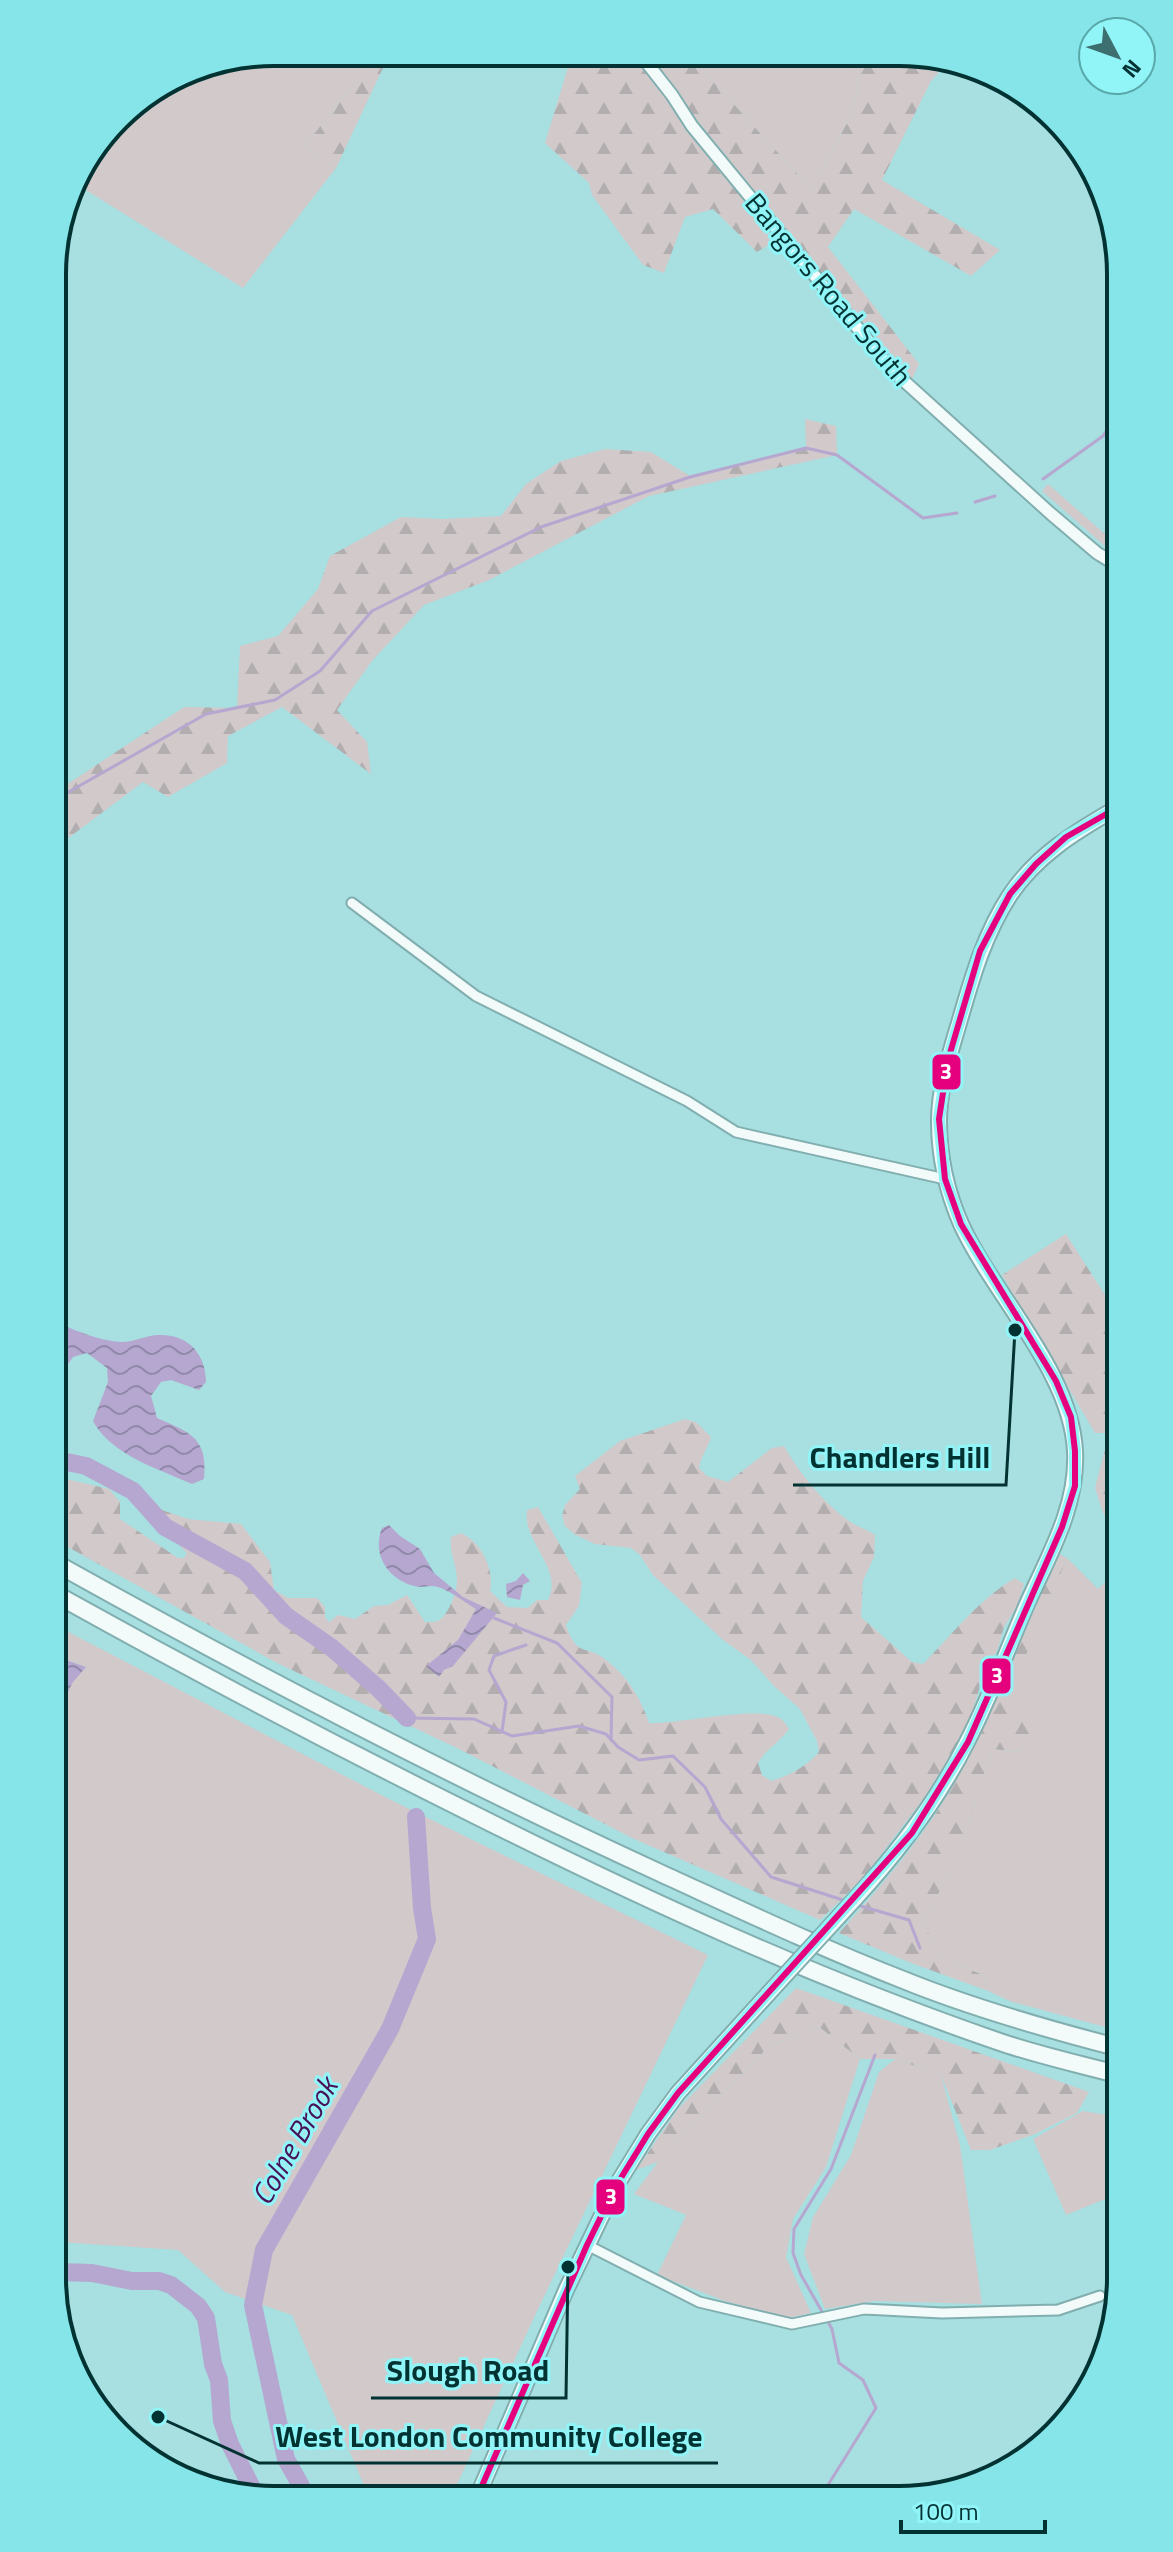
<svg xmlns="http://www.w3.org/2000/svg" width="1173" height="2552" font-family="'Titillium Web',sans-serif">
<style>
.grass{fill:#d1c9ca}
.forest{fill:url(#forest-firs)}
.water{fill:url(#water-waves)}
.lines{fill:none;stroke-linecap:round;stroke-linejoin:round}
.stream{stroke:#b5a7d0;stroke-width:3}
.river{stroke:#b5a7d0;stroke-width:18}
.minor-casing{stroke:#81aeaf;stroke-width:13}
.tertiary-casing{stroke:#81aeaf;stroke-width:15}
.primary-casing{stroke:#81aeaf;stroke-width:18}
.motorway-casing{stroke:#81aeaf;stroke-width:20}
.minor{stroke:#f2fafa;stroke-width:9}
.tertiary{stroke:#f2fafa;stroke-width:11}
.primary{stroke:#f2fafa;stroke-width:14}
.motorway{stroke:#f2fafa;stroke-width:16}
.primary-bridge-casing{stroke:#81aeaf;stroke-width:18;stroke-linecap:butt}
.primary-bridge{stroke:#f2fafa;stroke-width:14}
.bus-1-casing{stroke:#91f5f8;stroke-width:12}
.bus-1{stroke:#e5007d;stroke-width:6}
.labels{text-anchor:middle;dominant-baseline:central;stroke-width:6;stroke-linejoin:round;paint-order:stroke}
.street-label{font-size:28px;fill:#033233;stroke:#91f5f8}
.water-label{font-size:30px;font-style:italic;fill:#491258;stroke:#91f5f8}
.rim{fill:none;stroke:#033233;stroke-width:4}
.leader{fill:none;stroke:#033233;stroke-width:3}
.callout-dot{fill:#033233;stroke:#91f5f8;stroke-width:3}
.callout-label{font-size:30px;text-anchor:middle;font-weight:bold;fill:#033233;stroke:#91f5f8;stroke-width:6;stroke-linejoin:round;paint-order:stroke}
.line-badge{stroke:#91f5f8;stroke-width:3}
.badge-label{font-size:22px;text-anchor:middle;font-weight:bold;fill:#fff}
</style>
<defs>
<pattern id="forest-firs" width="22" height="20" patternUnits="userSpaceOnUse" patternTransform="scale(2)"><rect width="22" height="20" fill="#d1c9ca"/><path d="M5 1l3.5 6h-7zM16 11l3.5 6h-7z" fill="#b2adae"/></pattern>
<pattern id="water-waves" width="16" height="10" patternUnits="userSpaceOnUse" patternTransform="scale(2)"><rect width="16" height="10" fill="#b5a7d0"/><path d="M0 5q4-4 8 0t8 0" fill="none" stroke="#9189a9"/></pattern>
</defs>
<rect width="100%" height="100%" fill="#a8dfe1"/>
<g class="grass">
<polygon points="274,52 374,53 369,64 304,147 336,168 243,288 73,182 75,176 127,107 190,69"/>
<polygon points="689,55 852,56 858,85 852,114 811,189"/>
<path d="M1067,1558L1098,1589L1118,1571L1119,1765L1115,1774L1119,1781L1120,2031L1012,2002L988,1991L985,1976L941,1957L922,1921C957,1869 973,1808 992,1749L1021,1752L1003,1707Z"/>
<polygon points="57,1626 389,1799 708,1955 538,2309 452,2495 368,2495 292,2315 225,2292 178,2250 59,2242 58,1711 73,1681 86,1667 57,1657"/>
<polygon points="818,2026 860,2059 826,2167 793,2219 786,2257 811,2313 788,2318 725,2301 657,2275 686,2215 634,2194 658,2162 768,2047"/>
<polygon points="895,2059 941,2075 960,2145 982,2304 874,2301 825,2309 804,2254 813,2217 851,2155 879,2072"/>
<polygon points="1083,2111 1120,2117 1120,2193 1066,2215 1033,2139"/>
</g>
<g class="forest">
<polygon points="374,53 390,53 336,168 304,147 369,64"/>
<polygon points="572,54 640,54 781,237 757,252 713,209 685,217 664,273 643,265 592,195 589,183 545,143"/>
<polygon points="644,54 689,55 811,189 852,114 858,85 852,56 942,56 950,60 931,81 882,180 1000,250 971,276 854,209 828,247 919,364 912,379 799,247"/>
<polygon points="805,419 836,426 837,455 649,496 489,580 424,605 372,661 337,710 367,742 371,774 282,707 228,736 227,763 168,797 143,782 55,848 54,793 184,707 237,708 240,646 278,636 318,589 330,556 401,517 442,519 501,516 526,484 561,461 605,449 651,452 690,476 806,449"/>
<polygon points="1048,484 1114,542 1114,554 1042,491"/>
<polygon points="1066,1234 1117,1314 1117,1419 1107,1433 1095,1433 1002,1275"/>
<path d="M685,1419L696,1422L711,1437C708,1448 701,1456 699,1468L707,1476L728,1482L772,1448L784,1446C800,1474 825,1505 852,1523C860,1528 868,1530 875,1535L874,1557L863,1581L861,1617L912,1662L923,1664C952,1635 979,1599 1015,1578L1024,1584L1017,1606L1004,1627L998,1648L982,1680L968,1726L925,1797L863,1878L820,1920L634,1839L459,1749L279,1664L57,1541V1466L66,1479L109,1489L120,1502V1519L178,1558H184L187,1553L147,1513L156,1508L188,1519L241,1524L270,1562L274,1590L288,1598H317L325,1607V1617L329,1622L338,1615L355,1619L374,1606L388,1605L407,1595L425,1622C428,1622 435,1622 438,1621C448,1616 457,1592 457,1581C457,1565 449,1553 451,1537L461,1533C481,1542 495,1569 490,1591L507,1607L528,1608L537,1600H548C564,1568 522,1542 527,1510L538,1507L582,1583L579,1606L566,1625C577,1659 587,1644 606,1660C628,1677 640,1697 649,1723C677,1725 760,1704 781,1719C784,1721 787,1726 789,1729C780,1742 766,1749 758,1763L762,1775L771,1781C789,1776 807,1766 819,1752L817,1741L800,1709L774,1686L751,1660L723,1640L653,1575L640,1555L631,1548L595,1544L574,1534L565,1526L562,1516L565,1505L580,1489L575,1476L620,1441Z"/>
<polygon points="1105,1449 1118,1450 1118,1535 1103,1513 1095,1488"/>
<path d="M1057,1553L1067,1558L1004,1707L1033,1723L1022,1752L992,1749C973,1809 957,1869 922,1921L941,1957L985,1976L988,1991L911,1963L839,1933C884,1883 929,1832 960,1772C997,1702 1025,1626 1057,1553Z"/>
<polygon points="796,1988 1089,2092 1077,2113 1035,2134 990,2150 971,2150 941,2075 895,2059 860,2059 818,2026 768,2047 658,2162 636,2170 678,2109"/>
</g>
<g class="water">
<path d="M56,1320C68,1330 106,1342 122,1342C134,1342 147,1335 159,1335C189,1334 206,1355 206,1382L199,1390L171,1380L161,1382L151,1396L157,1418C191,1433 208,1438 204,1479L192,1484C159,1469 111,1455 93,1421L108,1382L107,1368L87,1353L73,1357L56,1381Z"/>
<path d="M389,1525L400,1536L420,1549L434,1573L463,1597L497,1613L453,1666L444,1670L439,1677L426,1666L458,1640L476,1609C464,1602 451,1591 438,1587C432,1585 425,1587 419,1587C389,1582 371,1555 382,1528Z"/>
<polygon points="523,1573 530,1581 523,1585 520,1600 507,1597 506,1584 516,1581"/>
<polygon points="57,1657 86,1667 73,1682 58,1711"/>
</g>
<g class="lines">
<g class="stream">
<polyline points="1043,479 1103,436 1114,421"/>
<polyline points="975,502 995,496"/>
<polyline points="54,804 65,794 206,714 275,700 320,671 372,611 541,527 690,477 806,448 837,455 923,518 957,513"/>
<polyline points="494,1618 557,1643 612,1697 611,1740"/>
<polyline points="407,1718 474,1719 512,1736 579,1726 606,1734 618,1747 639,1760 673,1756 705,1787 721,1819 771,1877 846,1901"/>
<polyline points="502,1732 506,1702 489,1670 494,1656 526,1645"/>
<polyline points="857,1905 909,1920 920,1948"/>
<polyline points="823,2493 876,2408 863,2380 839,2363 832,2329 801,2275 793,2253 794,2229 831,2169 875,2055"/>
</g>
<g class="river">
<polyline points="57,1460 86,1466 133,1491 165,1527 245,1571 286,1616 332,1648 379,1689 407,1718"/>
<polyline points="59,2272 92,2273 132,2281 159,2281 171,2285 198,2306 206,2318 213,2364 219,2380 222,2421 230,2444 256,2496"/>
<polyline points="306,2495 286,2459 253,2305 264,2250 390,2029 427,1939 422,1908 416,1817"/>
</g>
<g class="minor-casing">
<g id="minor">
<polyline points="352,903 476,996 687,1101 736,1132 945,1179"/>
<polyline points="587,2245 699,2302 792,2324 864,2309 942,2313 1058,2310 1100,2296"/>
</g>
</g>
<g class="tertiary-casing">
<polyline id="tertiary" points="640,54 672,95 692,126 893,371 1050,513 1097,553 1115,564"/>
</g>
<g class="primary-casing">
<g id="primary">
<path d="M855,1899C898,1852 938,1800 967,1742C990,1698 1007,1650 1027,1604C1049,1555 1078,1506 1075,1451C1071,1371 994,1296 961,1224C947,1192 939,1155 939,1121C939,1088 950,1053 959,1023C972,978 984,935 1010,895C1036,856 1075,832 1115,809"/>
<polyline points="478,2495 566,2290 616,2186 648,2134 678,2093 768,1994"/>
</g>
</g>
<g class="motorway-casing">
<g id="motorway">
<path d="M57,1564C254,1674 453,1778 658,1872C739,1909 819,1947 901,1979C972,2008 1046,2029 1120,2048"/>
<path d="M57,1595C195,1672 334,1745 475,1815C645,1900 817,1979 997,2041C1037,2055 1079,2064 1120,2075"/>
</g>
</g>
<use href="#minor" class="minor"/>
<use href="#tertiary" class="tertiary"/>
<use href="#primary" class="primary"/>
<use href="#motorway" class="motorway"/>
<g class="primary-bridge-casing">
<polyline id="primary-bridge" points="768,1994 855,1899"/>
</g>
<use href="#primary-bridge" class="primary-bridge"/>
<g class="bus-1-casing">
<polyline id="bus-1" points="478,2495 587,2245 616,2186 648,2134 678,2093 912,1833 968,1742 1062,1527 1075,1486 1075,1451 1071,1417 1056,1381 961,1224 945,1179 939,1119 948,1060 980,951 1010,894 1036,864 1066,837 1115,809"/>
</g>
<use href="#bus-1" class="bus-1"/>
</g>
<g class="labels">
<g class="street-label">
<text transform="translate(829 289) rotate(50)">Bangors Road South</text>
</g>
<g class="water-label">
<text transform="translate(294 2141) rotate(-60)">Colne Brook</text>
</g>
</g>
<path d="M0 0H1173V2552H0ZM274 66H899A208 208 0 0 1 1107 274V2278A208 208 0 0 1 899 2486H274A208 208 0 0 1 66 2278V274A208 208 0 0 1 274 66Z" fill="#86e5e8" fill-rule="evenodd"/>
<path class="rim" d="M274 66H899A208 208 0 0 1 1107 274V2278A208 208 0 0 1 899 2486H274A208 208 0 0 1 66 2278V274A208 208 0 0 1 274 66Z"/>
<path class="leader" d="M1015 1330L1006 1485H793M568 2267L566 2398H371M158 2417L259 2463H718"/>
<g class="callout-dot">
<circle cx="1015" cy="1330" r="8"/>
<circle cx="568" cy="2267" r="8"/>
<circle cx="158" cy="2417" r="8"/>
</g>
<g class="callout-label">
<text x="900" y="1468">Chandlers Hill</text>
<text x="468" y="2381">Slough Road</text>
<text x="489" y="2447">West London Community College</text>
</g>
<g class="line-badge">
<rect x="931" y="1053" width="31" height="38" rx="8" fill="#e5007d"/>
<rect x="981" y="1657" width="31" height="38" rx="8" fill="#e5007d"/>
<rect x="595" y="2178" width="31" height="38" rx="8" fill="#e5007d"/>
</g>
<g class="badge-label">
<text x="946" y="1079">3</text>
<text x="997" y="1683">3</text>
<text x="611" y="2204">3</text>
</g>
<g transform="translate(1117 56) rotate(131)"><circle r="38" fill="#91f5f8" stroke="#58a7a9" stroke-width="2"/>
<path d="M0-6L14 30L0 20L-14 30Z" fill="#3d6f70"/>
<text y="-12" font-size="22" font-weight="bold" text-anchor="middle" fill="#033233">N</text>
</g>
<path d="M901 2520v12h144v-12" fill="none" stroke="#033233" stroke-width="4"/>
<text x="913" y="2520" font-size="24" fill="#033233" stroke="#91f5f8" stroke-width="6" paint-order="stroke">100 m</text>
</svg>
